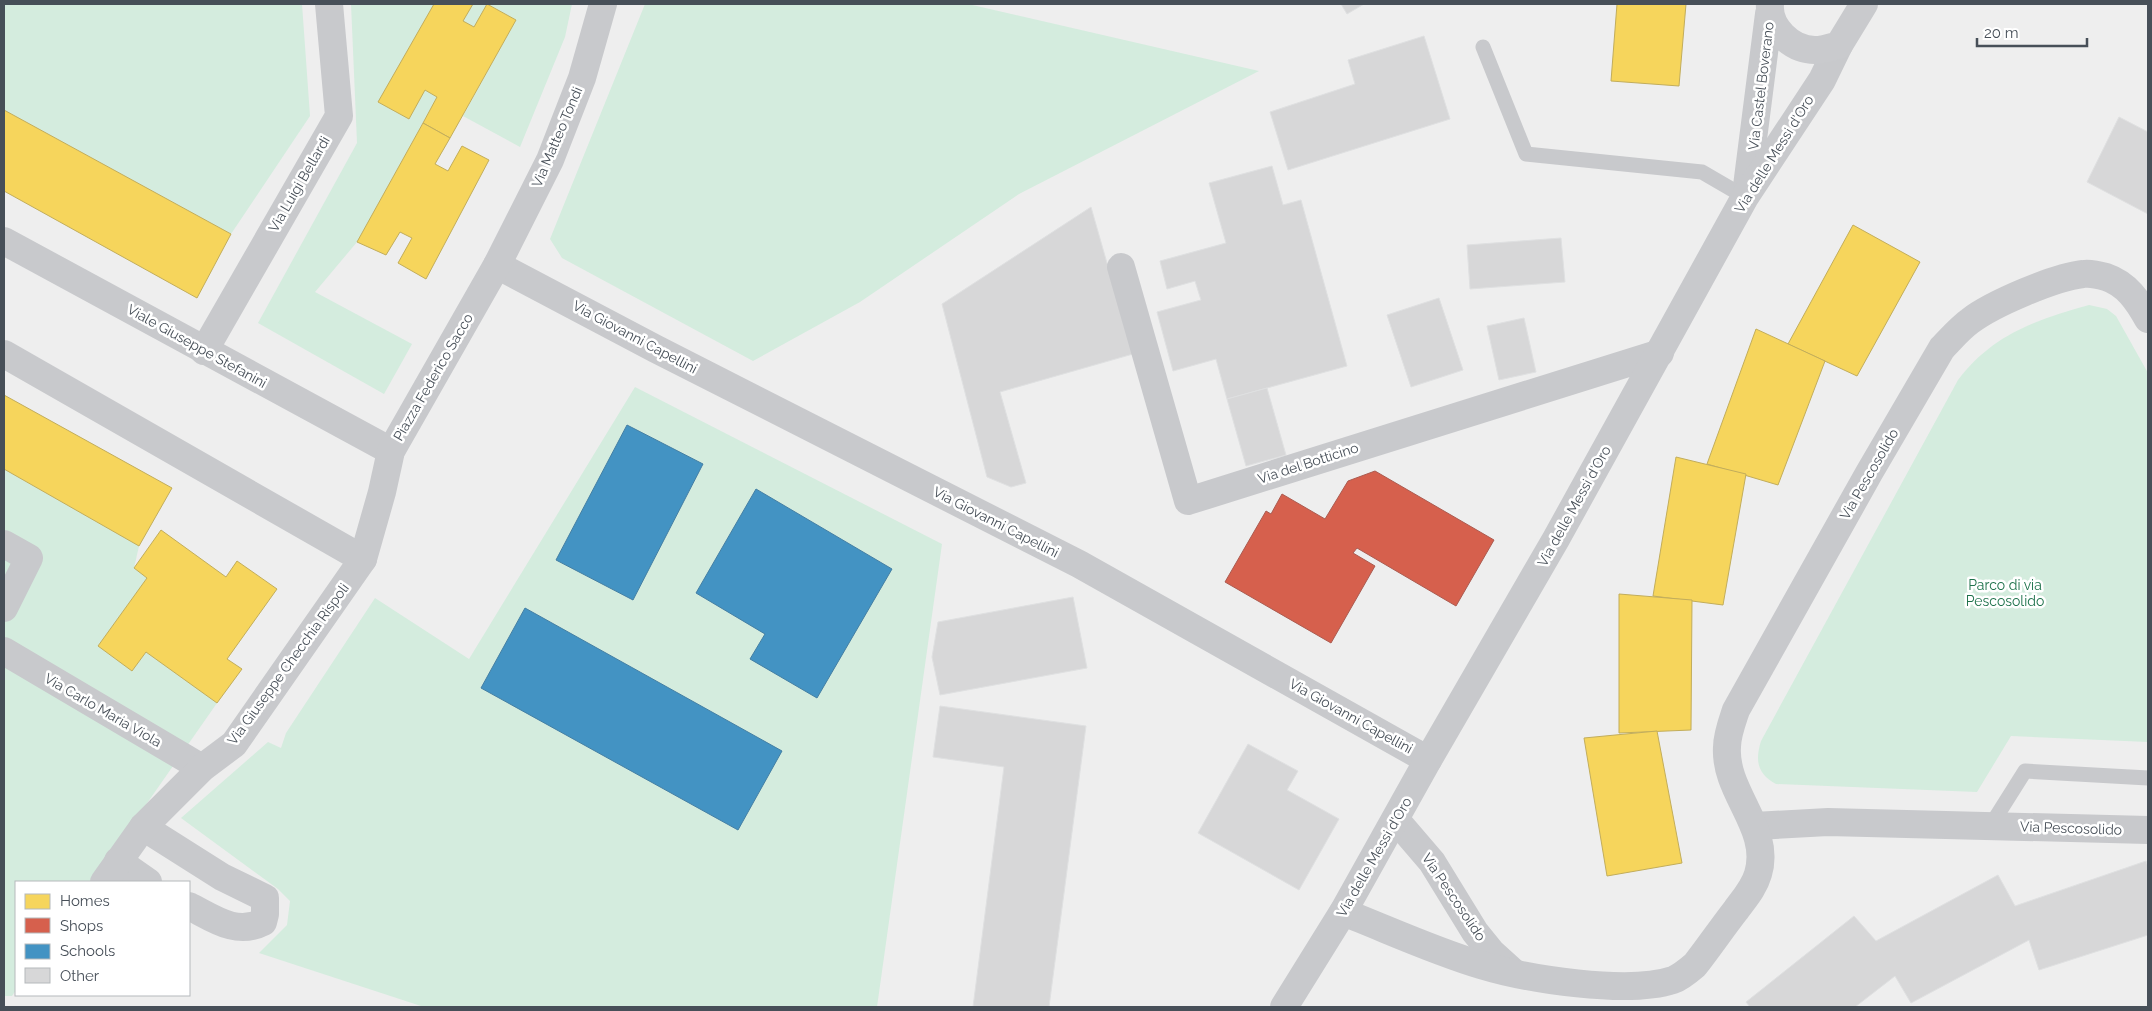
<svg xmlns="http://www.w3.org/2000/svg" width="2152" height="1011" font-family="Raleway,sans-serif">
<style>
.green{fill:#d4ecde;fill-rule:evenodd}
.homes{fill:#f6d55c;stroke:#c2ad5b}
.shops{fill:#d6604d;stroke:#ab5b50}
.schools{fill:#4393c3;stroke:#447fa3}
.building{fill:#d7d7d8;stroke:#dfe0e1}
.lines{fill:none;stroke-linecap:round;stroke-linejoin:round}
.lane{stroke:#c8c9cc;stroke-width:15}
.street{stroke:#c8c9cc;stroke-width:28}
.secondary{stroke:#c9cacd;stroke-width:28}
.labels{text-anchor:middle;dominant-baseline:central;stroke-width:5;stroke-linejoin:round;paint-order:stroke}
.street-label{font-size:14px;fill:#474f58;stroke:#fff}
.park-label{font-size:14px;fill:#1e724b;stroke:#fff}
</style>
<rect width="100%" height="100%" fill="#eee"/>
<g class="green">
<polygon points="4,4 302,4 310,116 231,234 4,110"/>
<polygon points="351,4 434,4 378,102 409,119 425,90 437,97 357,242 315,292 412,344 384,394 258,323 357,143"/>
<polygon points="473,4 572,4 565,37 520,147 463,116 516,20 487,4 474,27 463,21"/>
<polygon points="645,4 968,4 1259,71 1019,194 860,302 753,361 562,258 550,239"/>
<path d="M2089,305L2107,309L2116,316L2148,373V742L2011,736L1977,792L1776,784C1757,774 1755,760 1761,741L1958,380C1993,334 2036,320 2089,305Z"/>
<path d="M635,387L942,544L877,1007H424L259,953L287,925L290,901L278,889L181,818L268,742L281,748L286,733L375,598L469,659ZM627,425L703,465L632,600L557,559ZM756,489L892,569L765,634L696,593ZM525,608L781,751L738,830L481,688Z"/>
<polygon points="4,469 139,546 134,568 147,578 98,646 132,671 146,652 217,703 92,882 16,882 16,990 12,996 4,996"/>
</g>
<g class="homes">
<polygon points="434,4 473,4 463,21 474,27 487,4 516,20 450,138 423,123 437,97 425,90 409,119 378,102"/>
<polygon points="1617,4 1686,4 1679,86 1611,81"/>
<polygon points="4,110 231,234 197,298 4,191"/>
<polygon points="423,123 450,138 435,164 448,171 462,146 489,160 426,279 398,263 412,238 400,232 386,255 357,242"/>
<polygon points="1853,225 1920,262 1857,376 1788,344"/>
<polygon points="1756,329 1825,361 1778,485 1707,464"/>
<polygon points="4,395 172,488 139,546 4,469"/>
<polygon points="1676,457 1746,474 1723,605 1653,596"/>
<polygon points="161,530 226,577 237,561 277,589 227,659 242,669 217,703 146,652 132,671 98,646 147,578 134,568"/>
<polygon points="1619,594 1692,600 1691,730 1619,733"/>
<polygon points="1657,731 1682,863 1607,876 1584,738"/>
</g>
<polygon class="shops" points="1375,471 1494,540 1456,606 1357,548 1353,553 1375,566 1331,643 1225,582 1266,511 1271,514 1282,494 1325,519 1348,481"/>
<g class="schools">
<polygon points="627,425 703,464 633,600 556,560"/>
<polygon points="756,489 892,569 817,698 750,659 765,634 696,593"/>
<polygon points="525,608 782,751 738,830 481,688"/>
</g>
<g class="building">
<polygon points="1341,4 1364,4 1347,14"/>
<polygon points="1424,36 1450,119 1288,170 1270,112 1355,84 1348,60"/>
<polygon points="2119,117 2148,132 2148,214 2087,182"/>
<polygon points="1272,166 1283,205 1301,200 1347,366 1227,399 1216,359 1173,371 1157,312 1201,300 1195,281 1167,289 1160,261 1226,243 1209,183"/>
<polygon points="1091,207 1133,354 1000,392 1026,483 1011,487 987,477 942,304"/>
<polygon points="1561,238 1565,282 1470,289 1467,245"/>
<polygon points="1439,298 1463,370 1411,387 1387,315"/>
<polygon points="1524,318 1536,372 1499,380 1487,326"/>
<polygon points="1267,388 1286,455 1246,466 1227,399"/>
<polygon points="1073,597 1087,668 940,695 932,657 938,622"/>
<polygon points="940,706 1086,726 1049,1007 973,1007 1004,767 933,757"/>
<polygon points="1248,744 1298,771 1287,790 1339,819 1299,890 1198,833"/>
<polygon points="2146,861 2148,867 2148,935 2039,970 2029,940 1911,1003 1895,976 1855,1007 1750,1007 1746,1002 1854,916 1876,941 1998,875 2015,906"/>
</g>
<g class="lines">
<g class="lane">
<polyline points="1483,47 1526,154 1702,172 1745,197"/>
<polyline points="1991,825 2025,771 2148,778"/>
</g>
<g class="street">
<polyline points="1747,186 1769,14"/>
<polyline points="4,241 391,451"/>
<polyline points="497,265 656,349 1079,564 1428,760"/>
<polyline points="1121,267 1188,501 1660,353"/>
<polyline points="204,351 339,116 329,4"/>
<polyline points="4,354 363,559"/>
<polyline points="4,544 29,558 4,608"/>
<polyline points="4,651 202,768"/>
<polyline points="1396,820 1432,862 1475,932 1492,953 1513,972"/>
<polyline points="1755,826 1828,822 2148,830"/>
<path d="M143,827L222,877L265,898V914L263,922C236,936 213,918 189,906"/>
<polyline points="118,861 148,882"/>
<polyline points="104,882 143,827 202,768 234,744 363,559 382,492 391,451 497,265 550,160 582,78 603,4"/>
<path d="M1343,912C1389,930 1434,951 1481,965C1527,979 1628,995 1673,980C1681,977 1688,971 1695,965C1709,947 1722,928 1736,910C1744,899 1754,888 1758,874C1772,828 1724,793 1727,747C1727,735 1732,722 1736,710L1869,473L1942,348C1951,339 1959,329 1970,321C1992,304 2055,277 2083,274C2089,273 2099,275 2106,277C2127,284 2138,301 2148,319"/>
<polyline points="1284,1007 1343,912 1428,760 1556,539 1745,197 1822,80 1839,45"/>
</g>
<path class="secondary" d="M1770,4C1768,27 1791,50 1815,50C1823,50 1831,47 1839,45L1864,4"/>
</g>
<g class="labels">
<g class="street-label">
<text transform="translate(1761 86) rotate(-83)">Via Castel Boverano</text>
<text transform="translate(557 137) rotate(-67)">Via Matteo Tondi</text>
<text transform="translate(1774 154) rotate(-58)">Via delle Messi d'Oro</text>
<text transform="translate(299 184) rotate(-60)">Via Luigi Bellardi</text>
<text transform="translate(635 337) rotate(28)">Via Giovanni Capellini</text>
<text transform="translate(197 346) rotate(29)">Viale Giuseppe Stefanini</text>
<text transform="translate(433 377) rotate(-60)">Piazza Federico Sacco</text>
<text transform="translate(1308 463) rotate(-18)">Via del Botticino</text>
<text transform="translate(1869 474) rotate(-60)">Via Pescosolido</text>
<text transform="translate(1574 506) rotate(-61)">Via delle Messi d'Oro</text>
<text transform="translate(996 522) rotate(27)">Via Giovanni Capellini</text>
<text transform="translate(288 664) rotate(-54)">Via Giuseppe Checchia Rispoli</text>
<text transform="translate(103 710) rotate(30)">Via Carlo Maria Viola</text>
<text transform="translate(1351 716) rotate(29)">Via Giovanni Capellini</text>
<text transform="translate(2071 828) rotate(2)">Via Pescosolido</text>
<text transform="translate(1374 857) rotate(-60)">Via delle Messi d'Oro</text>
<text transform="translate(1454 897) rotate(56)">Via Pescosolido</text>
</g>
<g class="park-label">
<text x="2005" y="585">Parco di via<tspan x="2005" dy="16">Pescosolido</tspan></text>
</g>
</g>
<rect width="2152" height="1011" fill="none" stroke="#474f58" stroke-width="10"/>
<rect x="15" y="881" width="175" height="115" fill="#ffffff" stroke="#b5b9bc"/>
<rect x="25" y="894" width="25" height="15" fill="#f6d55c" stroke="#b5b9bc"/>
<text x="60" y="906" font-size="15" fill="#474f58">Homes</text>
<rect x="25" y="918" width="25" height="15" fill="#d6604d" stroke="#b5b9bc"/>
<text x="60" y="931" font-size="15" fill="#474f58">Shops</text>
<rect x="25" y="944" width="25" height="15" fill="#4393c3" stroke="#b5b9bc"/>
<text x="60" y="956" font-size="15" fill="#474f58">Schools</text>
<rect x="25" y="968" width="25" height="15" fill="#d7d7d8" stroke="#b5b9bc"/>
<text x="60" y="981" font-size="15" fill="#474f58">Other</text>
<path d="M1977 38v8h110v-8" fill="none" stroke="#474f58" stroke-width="2.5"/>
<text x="1984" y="38" font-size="15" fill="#474f58" stroke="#ffffff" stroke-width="4" paint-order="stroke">20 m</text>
</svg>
